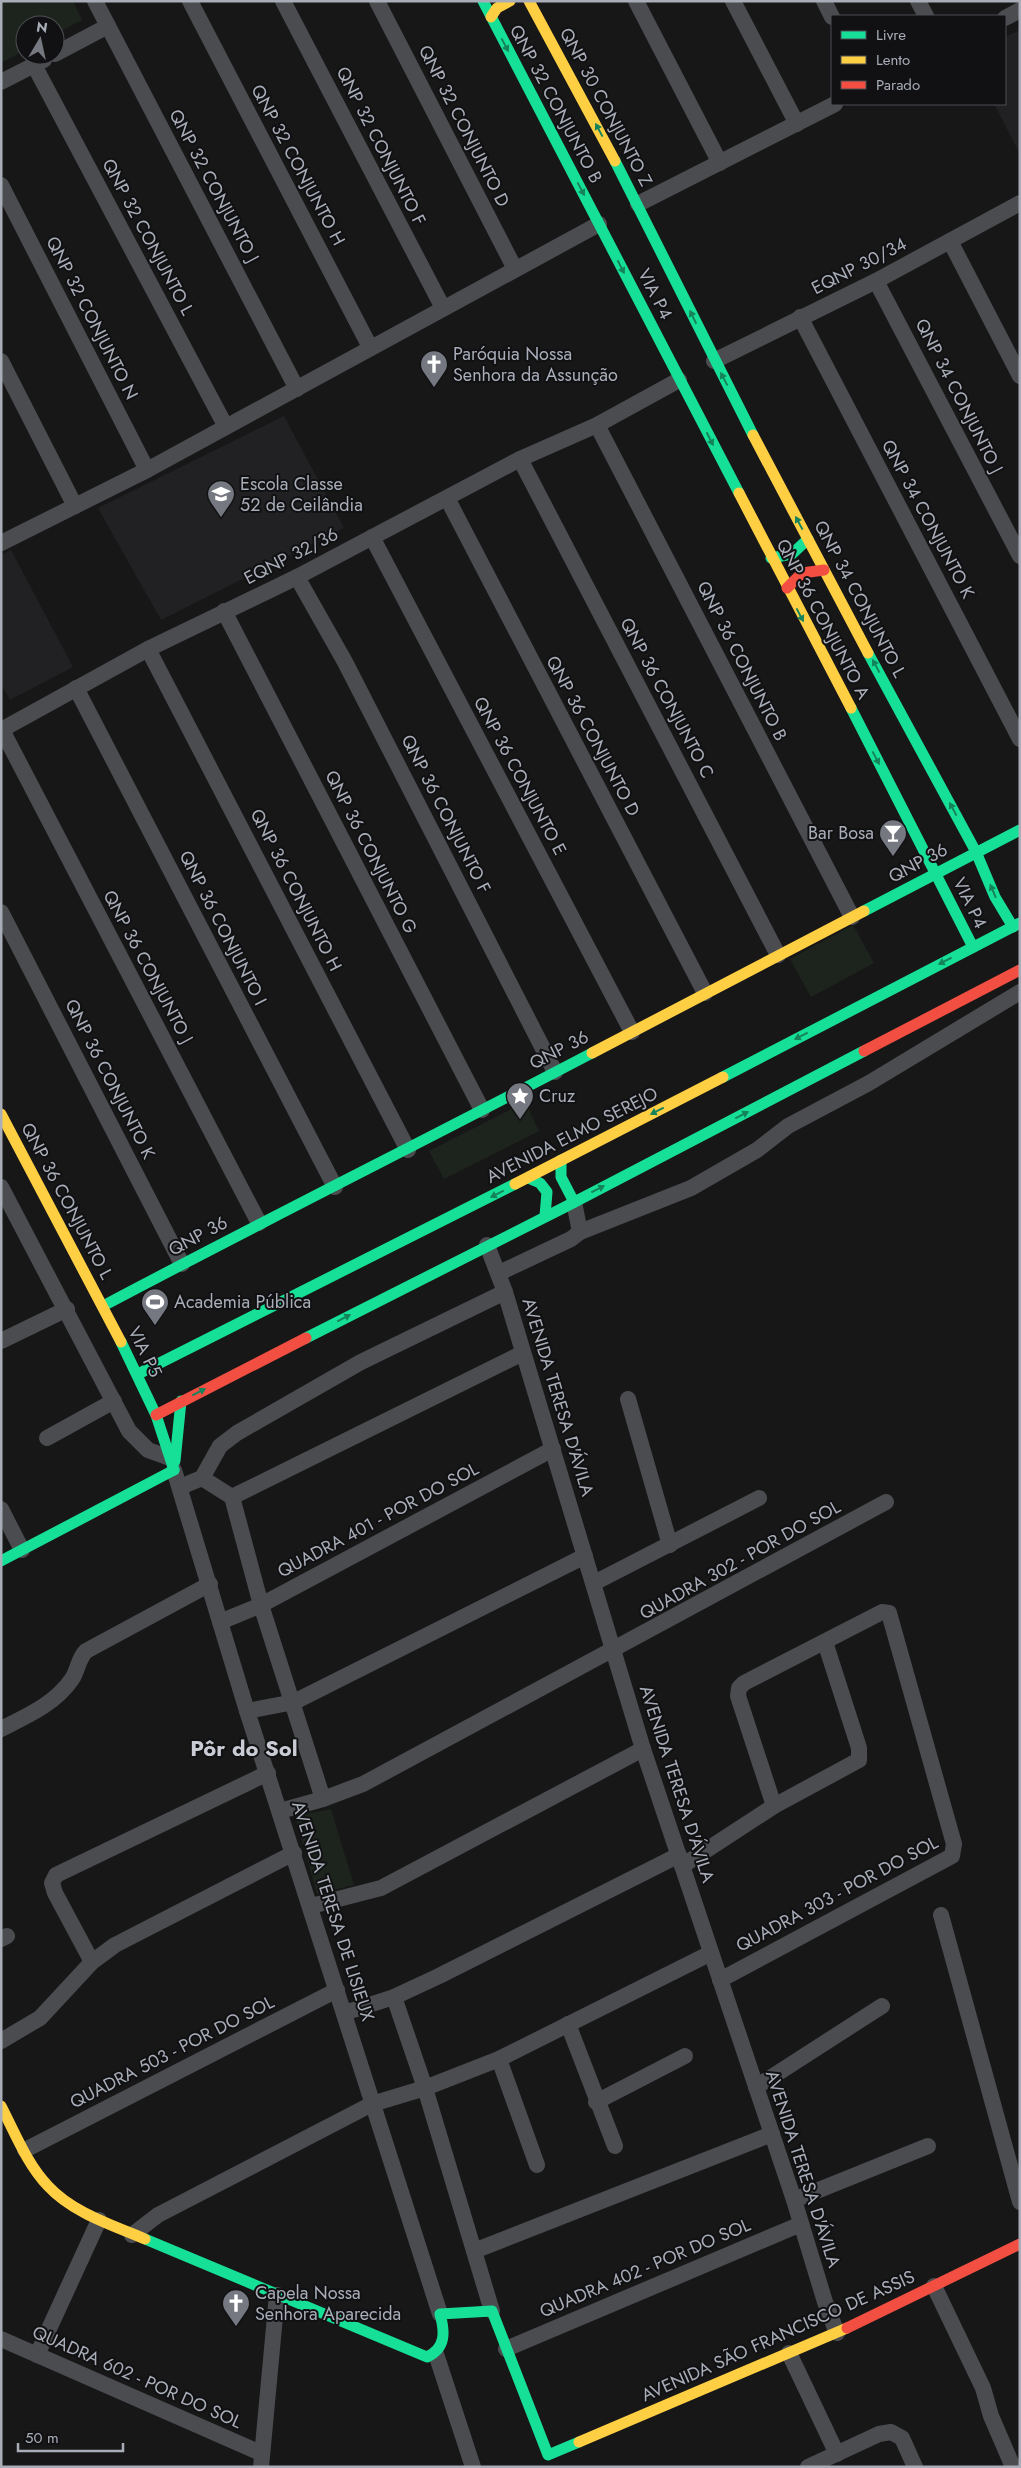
<svg xmlns="http://www.w3.org/2000/svg" width="1021" height="2468" font-family="Jost,sans-serif">
<style>
.built{fill:#212123}
.green{fill:#1d241e}
.lines{fill:none;stroke-linecap:round;stroke-linejoin:round}
.street{stroke:#4b4c50;stroke-width:16}
.fast{stroke:#16e098;stroke-width:11}
.slow{stroke:#ffcf43;stroke-width:11}
.jam{stroke:#f24e42;stroke-width:11}
.oneway{fill:#14835c}
.labels{text-anchor:middle;dominant-baseline:central;stroke-width:4;stroke-linejoin:round;paint-order:stroke}
.street-label{font-size:18px;fill:#a8adb8;stroke:#111113}
.poi-label{font-size:18px;fill:#a8adb8;stroke:#111113;text-anchor:start}
.district-label{font-size:22px;font-weight:bold;fill:#c9ccd4;stroke:#111113}
</style>
<rect width="100%" height="100%" fill="#171717"/>
<g class="built">
<polygon points="1020,30 1020,154 994,104 1005,104 1005,37"/>
<polygon points="284,416 344,528 161,620 98,508"/>
<polygon points="11,550 73,667 10,700 1,684 1,555"/>
</g>
<g class="green">
<polygon points="1,1 73,1 82,20 55,34 55,25 25,25 25,50 1,63"/>
<polygon points="853,925 874,963 811,997 790,959"/>
<polygon points="525,1102 539,1131 444,1179 429,1151"/>
<polygon points="331,1809 354,1885 317,1894 295,1816"/>
</g>
<g class="lines">
<g class="street">
<polyline points="95,1 297,389"/>
<polyline points="190,1 370,347"/>
<polyline points="283,1 443,308"/>
<polyline points="377,1 515,269"/>
<polyline points="636,1 720,163"/>
<polyline points="733,1 797,124"/>
<polyline points="824,1 832,17"/>
<polyline points="918,1 926,16"/>
<polyline points="1005,18 1020,10"/>
<polyline points="55,54 108,26"/>
<polyline points="34,65 226,427"/>
<polyline points="1,82 44,60"/>
<polyline points="1,185 147,470"/>
<polyline points="638,204 835,104"/>
<polyline points="950,241 1020,376"/>
<polyline points="876,281 1020,556"/>
<polyline points="800,317 1020,739"/>
<polyline points="1,361 75,506"/>
<polyline points="714,361 876,281 1020,203"/>
<polyline points="597,425 852,917"/>
<polyline points="520,459 778,955"/>
<polyline points="447,498 705,993"/>
<polyline points="372,537 632,1032"/>
<polyline points="1,543 147,470 599,224"/>
<polyline points="297,577 345,662 555,1072"/>
<polyline points="224,611 482,1110"/>
<polyline points="148,649 408,1150"/>
<polyline points="76,688 335,1187"/>
<polyline points="1,730 148,649 297,577 520,459 597,425 679,380"/>
<polyline points="2,730 259,1223"/>
<polyline points="1,912 182,1264"/>
<polyline points="1,1187 129,1431 148,1450 170,1458"/>
<polyline points="574,1202 580,1232"/>
<polyline points="487,1245 505,1292 643,1749 794,2200 825,2302 837,2333"/>
<polyline points="499,1273 571,1239 580,1232 691,1188 757,1150 788,1126 869,1083 1020,992"/>
<polyline points="1,1341 67,1309"/>
<polyline points="628,1399 670,1545"/>
<polyline points="47,1438 114,1401"/>
<polyline points="174,1470 247,1711 440,2314"/>
<polyline points="202,1478 232,1497 261,1605 323,1799"/>
<polyline points="180,1487 202,1478 220,1446 237,1433 361,1362 505,1292"/>
<polyline points="232,1497 523,1353"/>
<polyline points="1,1509 22,1550"/>
<polyline points="594,1583 759,1498"/>
<polyline points="220,1622 261,1605 553,1449"/>
<polyline points="247,1711 294,1702 585,1556"/>
<path d="M1,1729C27,1716 55,1704 72,1679C78,1670 78,1659 86,1651L210,1584"/>
<polyline points="280,1811 323,1799 363,1784 886,1502"/>
<polyline points="682,1866 774,1806 859,1760 859,1748 825,1642"/>
<polyline points="311,1906 381,1888 643,1749"/>
<polyline points="941,1915 1020,2202"/>
<polyline points="1,1939 7,1936"/>
<polyline points="92,1962 55,1893 52,1883 56,1875 268,1773"/>
<polyline points="720,1980 952,1856 954,1844 889,1613 882,1612 744,1683 739,1688 738,1696 774,1806"/>
<polyline points="394,1997 425,2088 492,2311"/>
<polyline points="344,2013 394,1997 439,1976 679,1855"/>
<polyline points="568,2024 615,2146"/>
<polyline points="1,2041 40,2018 92,1962 115,1945 294,1853"/>
<polyline points="499,2059 537,2165"/>
<polyline points="756,2087 882,2006"/>
<polyline points="596,2102 685,2056"/>
<polyline points="25,2150 337,1990"/>
<polyline points="794,2200 928,2146"/>
<polyline points="132,2235 158,2215 372,2104 425,2088 499,2059 711,1953"/>
<polyline points="474,2251 772,2134"/>
<polyline points="934,2286 983,2388 991,2416 1013,2467"/>
<polyline points="1,2339 256,2451"/>
<polyline points="506,2349 801,2224"/>
<polyline points="789,2353 837,2454"/>
<polyline points="436,2354 473,2467"/>
<polyline points="37,2355 99,2220"/>
<polyline points="261,2467 277,2295"/>
<polyline points="808,2467 879,2434 891,2432 902,2438 915,2467"/>
</g>
<g class="fast">
<polyline points="483,1 739,493"/>
<polyline points="615,161 753,435"/>
<polyline points="771,558 792,554 808,539"/>
<polyline points="868,653 976,852 995,897 1013,927"/>
<polyline points="851,708 973,947"/>
<polyline points="864,911 1020,830"/>
<polyline points="723,1077 1020,923"/>
<polyline points="561,1160 561,1177 574,1202"/>
<polyline points="528,1178 540,1183 547,1192 545,1216"/>
<path d="M103,1306C265,1220 430,1138 592,1053"/>
<polyline points="306,1338 565,1207 864,1051"/>
<polyline points="121,1342 156,1415 174,1470"/>
<polyline points="138,1374 515,1184"/>
<polyline points="175,1461 181,1401"/>
<polyline points="1,1561 174,1470"/>
<path d="M145,2239L427,2357C446,2348 445,2332 440,2314L492,2311L548,2455L579,2442"/>
</g>
<g class="slow">
<polyline points="529,1 615,161"/>
<polyline points="491,17 497,8 510,1"/>
<polyline points="753,435 868,653"/>
<polyline points="739,493 851,708"/>
<polyline points="592,1053 864,911"/>
<polyline points="1,1114 121,1342"/>
<polyline points="515,1184 723,1077"/>
<path d="M1,2106C15,2133 27,2164 48,2186C73,2213 112,2225 145,2239"/>
<polyline points="579,2442 847,2328"/>
</g>
<g class="jam">
<polyline points="787,588 802,573 824,570"/>
<polyline points="864,1051 1020,970"/>
<polyline points="156,1415 306,1338"/>
<polyline points="847,2328 1020,2244"/>
</g>
</g>
<defs><path id="oneway-solid" d="M-6-.8H1V-3.2L6.5 0L1 3.2V.8H-6Z" transform="scale(1.25)"/></defs>
<g class="oneway">
<use href="#oneway-solid" transform="translate(505 45) rotate(62)"/>
<use href="#oneway-solid" transform="translate(599 130) rotate(-118)"/>
<use href="#oneway-solid" transform="translate(581 189) rotate(62)"/>
<use href="#oneway-solid" transform="translate(621 267) rotate(63)"/>
<use href="#oneway-solid" transform="translate(693 317) rotate(-116)"/>
<use href="#oneway-solid" transform="translate(724 379) rotate(-118)"/>
<use href="#oneway-solid" transform="translate(710 439) rotate(63)"/>
<use href="#oneway-solid" transform="translate(799 523) rotate(-118)"/>
<use href="#oneway-solid" transform="translate(800 615) rotate(62)"/>
<use href="#oneway-solid" transform="translate(876 666) rotate(-118)"/>
<use href="#oneway-solid" transform="translate(876 758) rotate(62)"/>
<use href="#oneway-solid" transform="translate(953 809) rotate(-118)"/>
<use href="#oneway-solid" transform="translate(993 891) rotate(-113)"/>
<use href="#oneway-solid" transform="translate(945 961) rotate(153)"/>
<use href="#oneway-solid" transform="translate(801 1036) rotate(153)"/>
<use href="#oneway-solid" transform="translate(657 1111) rotate(153)"/>
<use href="#oneway-solid" transform="translate(742 1115) rotate(-27)"/>
<use href="#oneway-solid" transform="translate(598 1189) rotate(-27)"/>
<use href="#oneway-solid" transform="translate(497 1194) rotate(153)"/>
<use href="#oneway-solid" transform="translate(344 1318) rotate(-27)"/>
<use href="#oneway-solid" transform="translate(199 1392) rotate(-27)"/>
</g>
<defs>
<g id="church-pin" transform="scale(1.4375)"><path d="M0 17L-7.5 6A9.5 9.5 0 1 1 7.5 6Z" fill="#757880" stroke="#111113"/><path d="M-1.2-6h2.4v3.5h3.3v2.4h-3.3V6h-2.4V-.1h-3.3v-2.4h3.3Z" fill="#fff"/></g>
<g id="school-pin" transform="scale(1.4375)"><path d="M0 17L-7.5 6A9.5 9.5 0 1 1 7.5 6Z" fill="#757880" stroke="#111113"/><path d="M0-5L7-2L0 1L-7-2ZM-4 1L0 2.5L4 1V4Q0 6-4 4Z" fill="#fff"/></g>
<g id="bar-pin" transform="scale(1.4375)"><path d="M0 17L-7.5 6A9.5 9.5 0 1 1 7.5 6Z" fill="#757880" stroke="#111113"/><path d="M-6-5H6L.8 .8V4.5H3.5V6h-7V4.5H-.8V.8Z" fill="#fff"/></g>
<g id="sight-pin" transform="scale(1.4375)"><path d="M0 17L-7.5 6A9.5 9.5 0 1 1 7.5 6Z" fill="#757880" stroke="#111113"/><path d="M0-6L1.8-2.2L6-1.7L2.9 1.2L3.7 5.4L0 3.3L-3.7 5.4L-2.9 1.2L-6-1.7L-1.8-2.2Z" fill="#fff"/></g>
<g id="stadium-pin" transform="scale(1.4375)"><path d="M0 17L-7.5 6A9.5 9.5 0 1 1 7.5 6Z" fill="#757880" stroke="#111113"/><path d="M0-5a6.5 5 0 1 0 0 10a6.5 5 0 1 0 0-10ZM-3.5-1.8h7v3.6h-7Z" fill="#fff"/></g>
</defs>
<g fill-rule="evenodd">
<use href="#church-pin" x="434" y="364"/>
<use href="#school-pin" x="221" y="494"/>
<use href="#bar-pin" x="893" y="833"/>
<use href="#sight-pin" x="520" y="1096"/>
<use href="#stadium-pin" x="155" y="1302"/>
<use href="#church-pin" x="236" y="2303"/>
</g>
<g class="labels">
<g class="street-label">
<text transform="translate(556 104) rotate(62)">QNP 32 CONJUNTO B</text>
<text transform="translate(606 107) rotate(62)">QNP 30 CONJUNTO Z</text>
<text transform="translate(464 126) rotate(63)">QNP 32 CONJUNTO D</text>
<text transform="translate(381 146) rotate(63)">QNP 32 CONJUNTO F</text>
<text transform="translate(298 165) rotate(62)">QNP 32 CONJUNTO H</text>
<text transform="translate(214 186) rotate(62)">QNP 32 CONJUNTO J</text>
<text transform="translate(148 237) rotate(62)">QNP 32 CONJUNTO L</text>
<text transform="translate(859 266) rotate(-27)">EQNP 30/34</text>
<text transform="translate(655 294) rotate(63)">VIA P4</text>
<text transform="translate(92 318) rotate(63)">QNP 32 CONJUNTO N</text>
<text transform="translate(959 396) rotate(63)">QNP 34 CONJUNTO J</text>
<text transform="translate(928 519) rotate(62)">QNP 34 CONJUNTO K</text>
<text transform="translate(291 556) rotate(-27)">EQNP 32/36</text>
<text transform="translate(860 599) rotate(62)">QNP 34 CONJUNTO L</text>
<text transform="translate(823 619) rotate(62)">QNP 36 CONJUNTO A</text>
<text transform="translate(742 661) rotate(63)">QNP 36 CONJUNTO B</text>
<text transform="translate(667 698) rotate(62)">QNP 36 CONJUNTO C</text>
<text transform="translate(593 736) rotate(62)">QNP 36 CONJUNTO D</text>
<text transform="translate(520 776) rotate(62)">QNP 36 CONJUNTO E</text>
<text transform="translate(446 814) rotate(63)">QNP 36 CONJUNTO F</text>
<text transform="translate(371 852) rotate(63)">QNP 36 CONJUNTO G</text>
<text transform="translate(918 863) rotate(-28)">QNP 36</text>
<text transform="translate(296 890) rotate(63)">QNP 36 CONJUNTO H</text>
<text transform="translate(970 903) rotate(64)">VIA P4</text>
<text transform="translate(223 928) rotate(63)">QNP 36 CONJUNTO I</text>
<text transform="translate(148 967) rotate(62)">QNP 36 CONJUNTO J</text>
<text transform="translate(559 1050) rotate(-27)">QNP 36</text>
<text transform="translate(110 1079) rotate(63)">QNP 36 CONJUNTO K</text>
<text transform="translate(572 1135) rotate(-27)">AVENIDA ELMO SEREJO</text>
<text transform="translate(67 1201) rotate(62)">QNP 36 CONJUNTO L</text>
<text transform="translate(198 1236) rotate(-28)">QNP 36</text>
<text transform="translate(145 1352) rotate(64)">VIA P5</text>
<text transform="translate(558 1397) rotate(73)">AVENIDA TERESA D'ÁVILA</text>
<text transform="translate(378 1520) rotate(-28)">QUADRA 401 - POR DO SOL</text>
<text transform="translate(740 1560) rotate(-29)">QUADRA 302 - POR DO SOL</text>
<text transform="translate(677 1784) rotate(72)">AVENIDA TERESA D'ÁVILA</text>
<text transform="translate(837 1894) rotate(-28)">QUADRA 303 - POR DO SOL</text>
<text transform="translate(333 1911) rotate(72)">AVENIDA TERESA DE LISIEUX</text>
<text transform="translate(172 2052) rotate(-27)">QUADRA 503 - POR DO SOL</text>
<text transform="translate(803 2169) rotate(72)">AVENIDA TERESA D'ÁVILA</text>
<text transform="translate(645 2268) rotate(-23)">QUADRA 402 - POR DO SOL</text>
<text transform="translate(778 2336) rotate(-24)">AVENIDA SÃO FRANCISCO DE ASSIS</text>
<text transform="translate(137 2377) rotate(24)">QUADRA 602 - POR DO SOL</text>
</g>
<g class="poi-label">
<text x="453" y="354">Paróquia Nossa<tspan x="453" dy="21">Senhora da Assunção</tspan></text>
<text x="240" y="484">Escola Classe<tspan x="240" dy="21">52 de Ceilândia</tspan></text>
<text x="874" y="833" text-anchor="end">Bar Bosa</text>
<text x="539" y="1096">Cruz</text>
<text x="174" y="1302">Academia Pública</text>
<text x="255" y="2293">Capela Nossa<tspan x="255" dy="21">Senhora Aparecida</tspan></text>
</g>
<g class="district-label">
<text x="244" y="1748">Pôr do Sol</text>
</g>
</g>
<rect width="1021" height="2468" fill="none" stroke="#a8adb8" stroke-width="5"/>
<rect x="831" y="15" width="175" height="90" fill="#111113" stroke="#4d4f55"/>
<rect x="841" y="31" width="25" height="8" fill="#16e098" stroke="#4d4f55"/>
<text x="876" y="40" font-size="15" fill="#a8adb8">Livre</text>
<rect x="841" y="56" width="25" height="8" fill="#ffcf43" stroke="#4d4f55"/>
<text x="876" y="65" font-size="15" fill="#a8adb8">Lento</text>
<rect x="841" y="81" width="25" height="8" fill="#f24e42" stroke="#4d4f55"/>
<text x="876" y="90" font-size="15" fill="#a8adb8">Parado</text>
<g transform="translate(40 40) rotate(9)"><circle r="24" fill="#111113" stroke="#4d4f55"/>
<path d="M0-4L9 19L0 12L-9 19Z" fill="#757880"/>
<text y="-8" font-size="14" font-weight="bold" text-anchor="middle" fill="#a8adb8">N</text>
</g>
<path d="M18 2443v8h105v-8" fill="none" stroke="#a8adb8" stroke-width="2.5"/>
<text x="25" y="2443" font-size="15" fill="#a8adb8" stroke="#111113" stroke-width="4" paint-order="stroke">50 m</text>
</svg>
